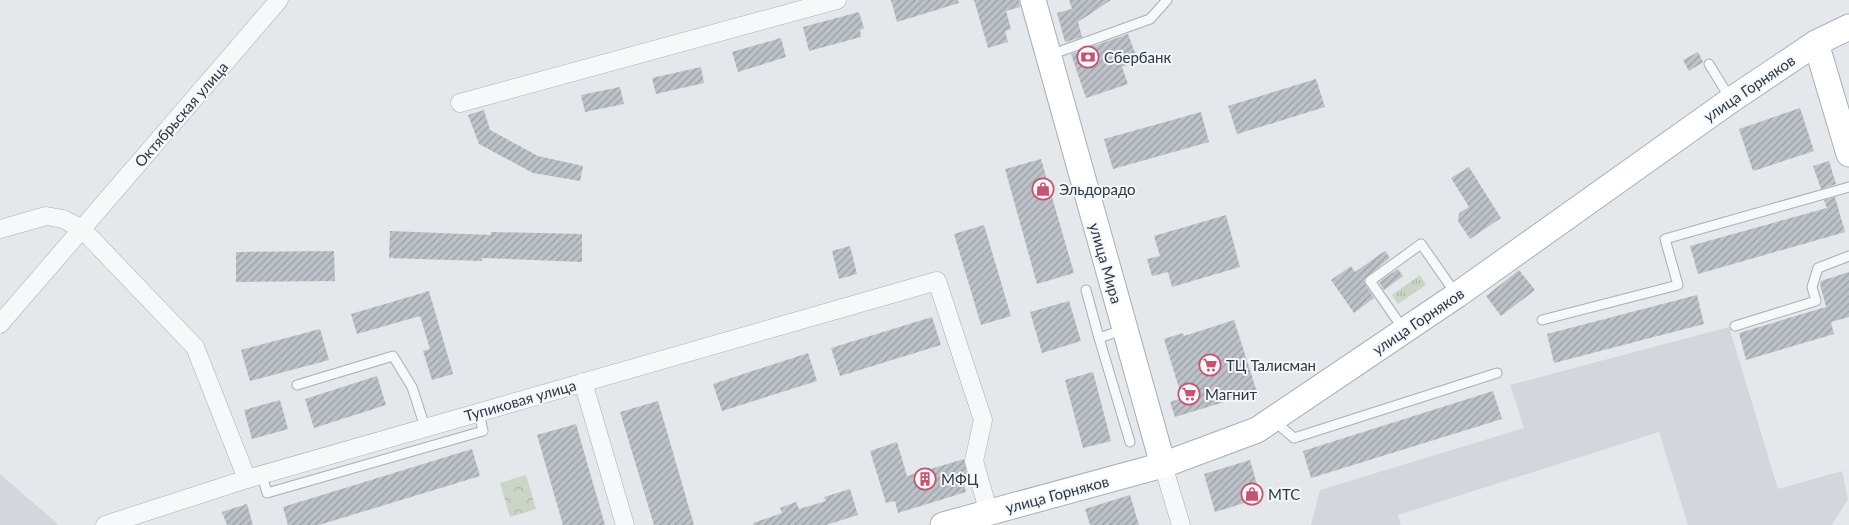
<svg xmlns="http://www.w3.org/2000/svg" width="1849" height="525" font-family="Lato,sans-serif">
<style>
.built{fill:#d3d7dd}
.grass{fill:url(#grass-tufts)}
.park{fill:url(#park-crowns)}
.building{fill:url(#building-hatch)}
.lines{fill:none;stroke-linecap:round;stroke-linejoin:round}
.lane-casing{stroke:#a9afb5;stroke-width:11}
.street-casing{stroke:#a9afb5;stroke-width:19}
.secondary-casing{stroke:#a9afb5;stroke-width:27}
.lane{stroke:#f7f8fa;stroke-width:9}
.street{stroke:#f7f8fa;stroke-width:18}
.secondary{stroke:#fff;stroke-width:25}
.labels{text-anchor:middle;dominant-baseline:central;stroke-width:4;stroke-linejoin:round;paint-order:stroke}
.poi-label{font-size:15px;fill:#2d3743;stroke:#f4f7f9;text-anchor:start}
.street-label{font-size:15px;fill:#2d3743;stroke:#f4f7f9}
</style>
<defs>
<pattern id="grass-tufts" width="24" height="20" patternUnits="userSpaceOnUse" patternTransform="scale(1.25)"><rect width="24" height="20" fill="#cbd5c6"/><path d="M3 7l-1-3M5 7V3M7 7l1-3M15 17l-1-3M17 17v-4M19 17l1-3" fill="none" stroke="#afb7ab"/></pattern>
<pattern id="park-crowns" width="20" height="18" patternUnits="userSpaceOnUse" patternTransform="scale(1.25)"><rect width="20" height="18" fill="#cbd5c6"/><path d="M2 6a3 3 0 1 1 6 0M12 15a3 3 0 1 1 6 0" fill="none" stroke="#afb7ab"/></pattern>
<pattern id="building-hatch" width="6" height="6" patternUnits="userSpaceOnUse" patternTransform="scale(1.25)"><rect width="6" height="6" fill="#bcc2c8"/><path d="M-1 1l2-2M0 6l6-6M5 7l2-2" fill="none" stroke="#999ea4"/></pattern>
</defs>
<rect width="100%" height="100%" fill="#e4e8eb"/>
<g class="built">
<polygon points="1729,327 1778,489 1842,471 1848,499 1832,525 1688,525 1659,432 1398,515 1401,525 1311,525 1320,490 1524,428 1510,385"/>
<polygon points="0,474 59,525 0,525"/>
</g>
<polygon class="grass" points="1420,275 1426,285 1398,304 1392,295"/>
<polygon class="park" points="526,475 536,509 510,517 500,483"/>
<g class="building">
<polygon points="891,0 958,0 959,3 897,22"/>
<polygon points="974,0 1019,0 1020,7 1006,11 1011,29 1005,31 1008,42 988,48"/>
<polygon points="1069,0 1111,0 1078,22 1082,37 1066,42 1065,42 1057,13 1072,9"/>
<polygon points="859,12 864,28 860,30 861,37 809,51 803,27"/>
<polygon points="1128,34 1138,61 1122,67 1128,84 1086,98 1071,54"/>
<polygon points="781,38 786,57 738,72 732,52"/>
<polygon points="1698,52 1703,62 1689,71 1683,60"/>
<polygon points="701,67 704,83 656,94 652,78"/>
<polygon points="1316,79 1325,107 1237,134 1228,106"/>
<polygon points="620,87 624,104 585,112 581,95"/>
<polygon points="1800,108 1814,151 1753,171 1739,129"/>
<polygon points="484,110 490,130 538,156 583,166 580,181 533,173 479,144 468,115"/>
<polygon points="1201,112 1209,142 1113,169 1104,139"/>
<polygon points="1041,159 1074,273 1037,284 1005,169"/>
<polygon points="1829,161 1836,184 1821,189 1813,166"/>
<polygon points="1469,167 1501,218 1470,239 1458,221 1459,213 1469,207 1451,178"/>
<polygon points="1835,197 1845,232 1698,274 1690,246 1827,208 1824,200"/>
<polygon points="1226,215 1240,267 1172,287 1168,272 1152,276 1147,259 1160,256 1154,236"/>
<polygon points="984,225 1011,316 981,325 954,234"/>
<polygon points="390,231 491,235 491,232 582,234 582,262 482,258 482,261 389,258"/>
<polygon points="850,246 857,274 839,279 832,251"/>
<polygon points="334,251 335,281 236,282 236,252"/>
<polygon points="1385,251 1390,258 1364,279 1365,284 1374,298 1354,313 1331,280 1351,266 1355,272"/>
<polygon points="1398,269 1403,276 1384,290 1379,282"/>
<polygon points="1519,270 1535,290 1501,316 1486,296"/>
<polygon points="1849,272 1849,317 1831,322 1834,334 1746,360 1739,333 1826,307 1820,284 1821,281"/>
<polygon points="429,291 453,374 432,380 423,351 430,349 420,316 357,334 351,314"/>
<polygon points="1697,295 1704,324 1554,363 1547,334"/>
<polygon points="1069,301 1081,341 1042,353 1030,312"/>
<polygon points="932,317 941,345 840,376 831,348"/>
<polygon points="1234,320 1257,392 1175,417 1170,402 1182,398 1164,339 1183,333 1184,336"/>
<polygon points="320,329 329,360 250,381 241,350"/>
<polygon points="808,353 817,381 722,411 713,384"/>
<polygon points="1093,372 1111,441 1083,448 1065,380"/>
<polygon points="377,376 386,405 314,428 305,399"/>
<polygon points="1493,391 1502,419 1311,478 1303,451"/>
<polygon points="280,400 288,429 252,439 244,410"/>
<polygon points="658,401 694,525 654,525 620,412"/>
<polygon points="576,424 605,525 563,525 537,435"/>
<polygon points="897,442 907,476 964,459 969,482 964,484 966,492 898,513 895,501 886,503 870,451"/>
<polygon points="472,449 480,476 319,525 288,525 283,507"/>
<polygon points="1250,460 1261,498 1215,512 1204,474"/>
<polygon points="850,489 858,515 826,525 754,525 753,523 782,513 780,508 796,502 799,509 826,501 824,497"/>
<polygon points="1130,495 1139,525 1090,525 1085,509"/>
<polygon points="247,504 253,525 227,525 222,512"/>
</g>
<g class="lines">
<g class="lane-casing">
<g id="lane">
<polyline points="1050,55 1150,19 1167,0"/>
<polyline points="1709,64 1731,100"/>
<polyline points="1086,290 1099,338"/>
<polyline points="1542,320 1678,285 1665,239 1849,187"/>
<polyline points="1735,326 1816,301 1812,287 1818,268 1849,256"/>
<polyline points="1125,329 1099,338 1130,442"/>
<polyline points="1404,330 1370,281 1421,244 1456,294"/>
<polyline points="297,385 393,356 412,387 425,427"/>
<polyline points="1273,420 1294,438 1497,373"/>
<polyline points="262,475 267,493 483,431 479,412"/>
</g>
</g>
<g class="street-casing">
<g id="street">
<polyline points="460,103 837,0"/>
<polyline points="0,229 46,216 63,219 82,229 195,347 247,479"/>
<polyline points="0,324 279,0"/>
<polyline points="583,382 625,525"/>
<polyline points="1163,465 1181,525"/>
<polyline points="105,525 247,479 937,281 983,420 974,461 989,513"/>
</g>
</g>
<g class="secondary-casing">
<g id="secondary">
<polyline points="1033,0 1163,465"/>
<polyline points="1816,43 1849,154"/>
<polyline points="943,525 1163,465 1257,430 1457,295 1731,100 1816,43 1849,27"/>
</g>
</g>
<use href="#lane" class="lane"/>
<use href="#street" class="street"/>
<use href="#secondary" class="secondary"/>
</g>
<defs>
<g id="bank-ring" transform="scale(1.125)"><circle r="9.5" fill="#f4f7f9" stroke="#c75371" stroke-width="1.5"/><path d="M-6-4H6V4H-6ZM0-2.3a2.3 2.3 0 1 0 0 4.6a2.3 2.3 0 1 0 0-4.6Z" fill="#c75371"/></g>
<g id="shop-ring" transform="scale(1.125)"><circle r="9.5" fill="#f4f7f9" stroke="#c75371" stroke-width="1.5"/><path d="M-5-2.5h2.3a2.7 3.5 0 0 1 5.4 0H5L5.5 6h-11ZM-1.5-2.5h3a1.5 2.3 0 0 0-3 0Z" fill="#c75371"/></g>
<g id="supermarket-ring" transform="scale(1.125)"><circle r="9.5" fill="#f4f7f9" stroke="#c75371" stroke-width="1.5"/><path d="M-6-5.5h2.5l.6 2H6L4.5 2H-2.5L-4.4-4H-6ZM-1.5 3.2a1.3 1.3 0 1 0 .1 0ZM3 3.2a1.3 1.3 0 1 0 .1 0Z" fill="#c75371"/></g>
<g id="building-ring" transform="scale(1.125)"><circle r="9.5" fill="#f4f7f9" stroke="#c75371" stroke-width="1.5"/><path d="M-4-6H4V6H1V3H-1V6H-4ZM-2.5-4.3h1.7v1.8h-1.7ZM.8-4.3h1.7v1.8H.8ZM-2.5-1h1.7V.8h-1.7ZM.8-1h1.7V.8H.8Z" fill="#c75371"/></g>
</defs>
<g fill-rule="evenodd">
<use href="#bank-ring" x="1088" y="57"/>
<use href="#shop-ring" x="1043" y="189"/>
<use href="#supermarket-ring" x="1210" y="365"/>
<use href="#supermarket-ring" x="1189" y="394"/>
<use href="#building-ring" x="925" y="479"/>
<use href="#shop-ring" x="1252" y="494"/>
</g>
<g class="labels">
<g class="poi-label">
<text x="1104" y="57">Сбербанк</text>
<text x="1059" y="189">Эльдорадо</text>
<text x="1226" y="365">ТЦ Талисман</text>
<text x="1205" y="394">Магнит</text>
<text x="941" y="479">МФЦ</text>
<text x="1268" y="494">МТС</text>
</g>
<g class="street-label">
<text transform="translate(1749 88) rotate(-34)">улица Горняков</text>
<text transform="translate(181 114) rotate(-49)">Октябрьская улица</text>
<text transform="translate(1106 263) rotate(74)">улица Мира</text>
<text transform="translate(1418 321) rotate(-34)">улица Горняков</text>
<text transform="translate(520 400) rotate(-16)">Тупиковая улица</text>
<text transform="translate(1057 494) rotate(-15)">улица Горняков</text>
</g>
</g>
</svg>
